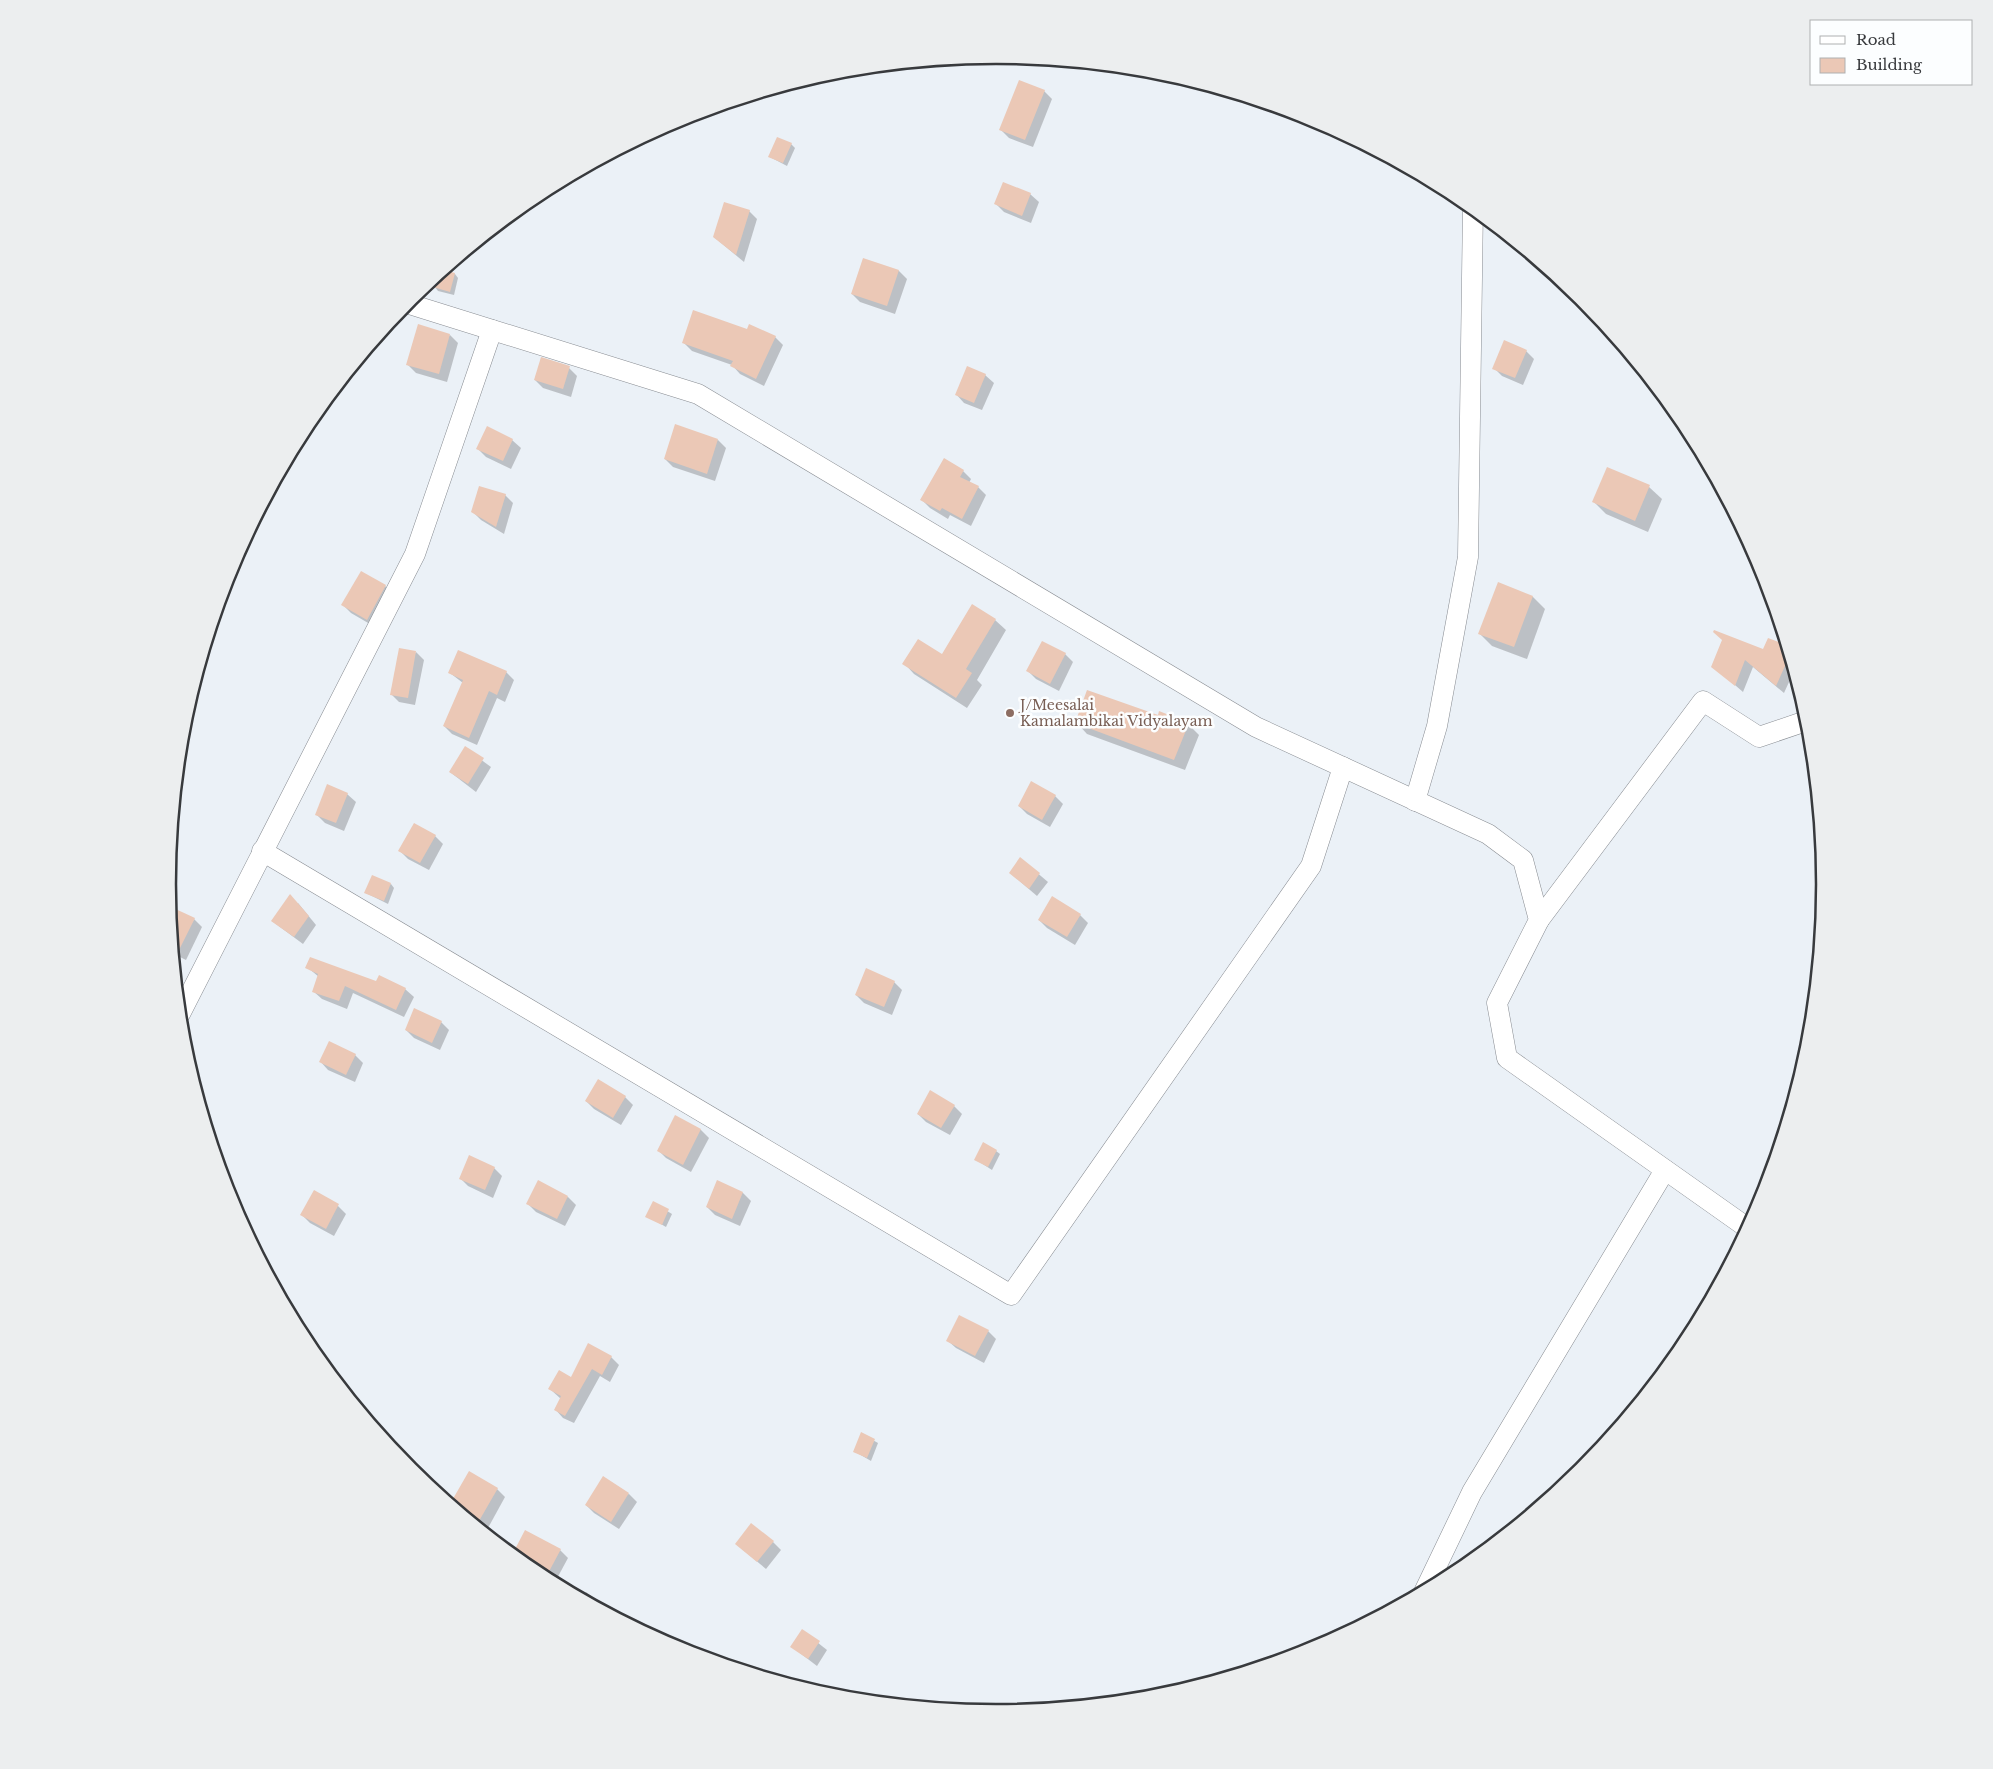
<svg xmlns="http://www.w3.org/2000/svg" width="1993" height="1769" font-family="'Libre Baskerville',serif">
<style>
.shadow{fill:#0003}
.building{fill:#ebc8b6}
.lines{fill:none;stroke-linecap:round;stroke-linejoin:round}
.minor-casing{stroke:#888c92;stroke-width:21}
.minor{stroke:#fff;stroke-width:20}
.education-dot{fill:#8d6e63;stroke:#fcfeff;stroke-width:2}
.labels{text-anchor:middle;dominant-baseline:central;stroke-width:5;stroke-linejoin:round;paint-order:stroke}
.education-label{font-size:14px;fill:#785e54;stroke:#fcfeff;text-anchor:start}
.rim{fill:none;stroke:#383a3d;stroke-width:2.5}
</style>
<rect width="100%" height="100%" fill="#ebf1f7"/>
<g class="shadow">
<polygon points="1044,91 1052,99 1033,147 1009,138 1001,130"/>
<polygon points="791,144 795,148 787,166 770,157"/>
<polygon points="1030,194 1039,202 1031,223 1004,212 996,204"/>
<polygon points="749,211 757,219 744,262 714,237"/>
<polygon points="864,260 899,271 907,279 895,314 860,302 852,294"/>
<polygon points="443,271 455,274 458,278 454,295 438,291 435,287"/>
<polygon points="748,330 775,337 783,345 764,386 740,374 732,365 692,351 684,343"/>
<polygon points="450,335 458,343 447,382 416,373 408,365"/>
<polygon points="1526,351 1534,359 1523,385 1502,376 1494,368"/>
<polygon points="569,368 577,376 571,397 543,388 535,380"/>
<polygon points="985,375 994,383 982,410 964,403 956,394"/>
<polygon points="512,440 521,448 511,469 486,457 478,449"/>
<polygon points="718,440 726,448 715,481 673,467 665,459"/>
<polygon points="1608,469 1649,487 1662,499 1648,532 1606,514 1594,502"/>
<polygon points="963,471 971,479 969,483 978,487 986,495 971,526 950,515 948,519 930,508 922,500"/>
<polygon points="505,495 513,503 504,534 481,520 472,511"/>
<polygon points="1498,584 1533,597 1545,609 1527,659 1492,646 1480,634"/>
<polygon points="385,586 393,594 375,627 351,613 343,605"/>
<polygon points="995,620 1006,630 977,680 982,685 967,708 914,674 904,663 942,656"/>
<polygon points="1787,647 1794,671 1784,693 1753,667 1743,692 1713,666 1764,651"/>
<polygon points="416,652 424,660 415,705 399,702 391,694"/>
<polygon points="1065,654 1073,662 1059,691 1036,679 1028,671"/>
<polygon points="506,672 514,680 505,702 497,698 477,745 452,734 444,726 463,683 450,673"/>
<polygon points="1159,717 1188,724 1199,735 1185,770 1087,734 1077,723"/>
<polygon points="465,748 491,767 476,792 450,772"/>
<polygon points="347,794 356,802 344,831 325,823 317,815"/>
<polygon points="1055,796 1063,804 1050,827 1027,814 1019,806"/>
<polygon points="435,836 443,844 429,870 408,859 400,851"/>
<polygon points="1021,859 1048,882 1037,896 1010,873"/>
<polygon points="391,884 394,888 388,904 366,893"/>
<polygon points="298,903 316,925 303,944 272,921"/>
<polygon points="1080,915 1088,923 1075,945 1047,928 1039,920"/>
<polygon points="194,919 202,927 186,960 174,954"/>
<polygon points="307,967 405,989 414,997 404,1017 353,993 347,1009 322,999 313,991 319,977"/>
<polygon points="894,982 902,990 892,1015 864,1003 856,995"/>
<polygon points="441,1022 449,1030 440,1050 414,1038 406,1030"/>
<polygon points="355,1055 363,1063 355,1082 328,1070 320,1061"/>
<polygon points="625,1097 633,1105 621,1125 594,1109 586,1101"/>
<polygon points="954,1106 962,1114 950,1135 926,1122 918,1114"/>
<polygon points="676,1117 701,1130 709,1138 691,1172 666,1158 658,1150"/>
<polygon points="996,1151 1000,1154 992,1170 975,1159"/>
<polygon points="494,1168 502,1176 493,1198 468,1186 460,1178"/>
<polygon points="717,1182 743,1193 751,1201 740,1226 715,1215 707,1207"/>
<polygon points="314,1192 338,1206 346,1214 334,1236 310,1223 302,1215"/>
<polygon points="568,1197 576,1205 565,1226 536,1212 528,1204"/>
<polygon points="654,1203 672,1214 666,1227 647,1216"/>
<polygon points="988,1331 996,1339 984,1363 956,1348 947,1340"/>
<polygon points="611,1357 619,1365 610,1382 600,1376 574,1423 563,1418 555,1409 561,1399 550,1389"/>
<polygon points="862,1434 878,1443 871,1461 854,1451"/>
<polygon points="497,1489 505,1497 488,1528 462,1514 452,1504"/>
<polygon points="629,1494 637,1502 619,1529 594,1513 586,1505"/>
<polygon points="773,1542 781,1550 766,1569 736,1544"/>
<polygon points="560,1550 568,1558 554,1584 535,1574 513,1556"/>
<polygon points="586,1592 619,1617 623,1621 581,1598"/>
<polygon points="803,1631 827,1650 817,1666 792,1647"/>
<polygon points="753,1666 769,1678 748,1672"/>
</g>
<g class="building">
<polygon points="1019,80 1045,90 1025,140 999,130"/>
<polygon points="777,137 792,143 783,163 768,157"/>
<polygon points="1003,182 1031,193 1022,216 994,204"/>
<polygon points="724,202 750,210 736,255 713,237"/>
<polygon points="863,258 899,270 887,306 851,294"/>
<polygon points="444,270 455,273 450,292 433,287 436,276"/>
<polygon points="693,310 747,329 749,324 776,336 756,379 730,366 733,361 682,343"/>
<polygon points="418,324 450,334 439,374 406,365"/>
<polygon points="1504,340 1527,350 1515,378 1492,369"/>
<polygon points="541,357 570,366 563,389 534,380"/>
<polygon points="967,366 986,374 974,403 955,395"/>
<polygon points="675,424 718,439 707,474 664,459"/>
<polygon points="487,426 513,439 503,461 476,449"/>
<polygon points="944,458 964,470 960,477 979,486 962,519 942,508 940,511 920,500"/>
<polygon points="1607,467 1650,485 1635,521 1592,502"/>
<polygon points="479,486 506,494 496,527 471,512"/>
<polygon points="361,571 386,585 367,620 341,605"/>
<polygon points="1498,582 1533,596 1514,647 1478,634"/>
<polygon points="972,604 996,619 966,669 972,673 956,698 902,664 918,639 942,654"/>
<polygon points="1714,630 1763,649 1768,638 1787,645 1790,655 1776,686 1745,660 1735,686 1711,667 1722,640 1713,632"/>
<polygon points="1042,641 1066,653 1050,684 1026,671"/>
<polygon points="399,648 416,651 408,698 390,695"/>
<polygon points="458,650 507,671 497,695 489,691 469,738 443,726 463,680 448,673"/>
<polygon points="1087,690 1158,715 1159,711 1189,723 1174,760 1075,723"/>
<polygon points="465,746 484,758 468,784 449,772"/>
<polygon points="1031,781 1056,795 1042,820 1018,806"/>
<polygon points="327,784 348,793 336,823 315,815"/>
<polygon points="414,823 436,835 420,863 398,851"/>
<polygon points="1020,857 1040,873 1029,889 1009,873"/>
<polygon points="372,875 391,883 384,901 364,893"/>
<polygon points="290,894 309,916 294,937 271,921"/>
<polygon points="1052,896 1081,914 1067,937 1038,920"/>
<polygon points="169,906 195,918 174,960"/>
<polygon points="310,957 376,981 379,975 406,988 396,1010 345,986 339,1001 312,992 318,974 305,968"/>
<polygon points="866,968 895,981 884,1007 855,995"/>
<polygon points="414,1008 442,1021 432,1043 405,1030"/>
<polygon points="329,1041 356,1054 346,1075 319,1062"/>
<polygon points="598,1079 626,1096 613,1118 585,1101"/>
<polygon points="930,1090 955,1105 941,1128 917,1114"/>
<polygon points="675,1115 701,1129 683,1165 657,1151"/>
<polygon points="983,1142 997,1150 988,1167 974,1160"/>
<polygon points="469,1155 495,1167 485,1190 459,1179"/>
<polygon points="538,1180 568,1196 557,1219 526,1204"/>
<polygon points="717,1180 743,1192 732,1219 706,1207"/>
<polygon points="314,1190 339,1204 326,1229 300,1215"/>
<polygon points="653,1201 669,1209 662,1225 645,1217"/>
<polygon points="959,1315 989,1330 975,1356 946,1341"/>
<polygon points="588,1343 612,1356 602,1375 592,1369 565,1416 554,1410 561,1396 548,1389 559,1370 571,1377"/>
<polygon points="861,1432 875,1439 867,1458 853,1452"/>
<polygon points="469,1471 498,1488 479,1521 450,1504"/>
<polygon points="603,1476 629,1493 611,1522 585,1505"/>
<polygon points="751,1523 774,1541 757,1562 735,1544"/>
<polygon points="525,1530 561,1549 545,1579 512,1555"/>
<polygon points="802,1629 820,1641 808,1659 790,1647"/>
</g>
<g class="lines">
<g class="minor-casing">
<g id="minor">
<polyline points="406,303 698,394 1256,727 1488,834 1523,860 1539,920 1497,1003 1507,1058 1749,1229"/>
<polyline points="1415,801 1437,726 1468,557 1473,207"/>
<polyline points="262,851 1011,1295 1311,866 1343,767"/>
<polyline points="1539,920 1703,701 1759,737 1809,720"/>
<polyline points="180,1014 415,554 492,330"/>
<polyline points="1424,1592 1472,1492 1665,1170"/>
</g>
</g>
<use href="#minor" class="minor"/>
</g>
<circle class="education-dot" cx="1010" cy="713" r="5"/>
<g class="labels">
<g class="education-label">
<text x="1020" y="705">J/Meesalai<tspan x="1020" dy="16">Kamalambikai Vidyalayam</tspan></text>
</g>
</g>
<path d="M0 0H1993V1769H0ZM176 884a820 820 0 1 1 1640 0a820 820 0 1 1-1640 0Z" fill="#eceeef" fill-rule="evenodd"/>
<path class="rim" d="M176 884a820 820 0 1 1 1640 0a820 820 0 1 1-1640 0Z"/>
<rect x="1810" y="20" width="162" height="65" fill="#fcfeff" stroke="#aeb0b1"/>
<rect x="1820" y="36" width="25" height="8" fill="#ffffff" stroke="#aeb0b1"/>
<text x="1856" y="45" font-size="15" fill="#383a3d">Road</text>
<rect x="1820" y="58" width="25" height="15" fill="#ebc8b6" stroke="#aeb0b1"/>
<text x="1856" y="70" font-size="15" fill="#383a3d">Building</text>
</svg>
